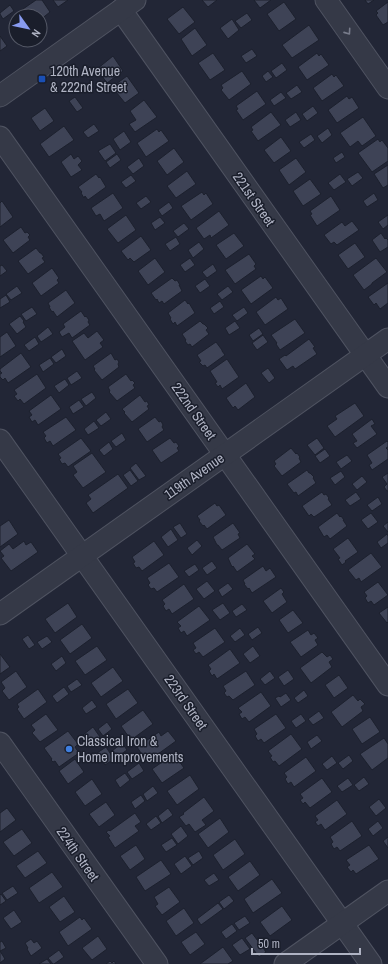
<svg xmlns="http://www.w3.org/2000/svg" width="388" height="964" font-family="'Archivo Narrow',sans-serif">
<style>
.building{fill:#3e4356;stroke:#1c202d}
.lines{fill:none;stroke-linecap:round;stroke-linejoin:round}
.minor-casing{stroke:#4f5361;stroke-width:23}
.minor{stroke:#353947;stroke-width:21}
.oneway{stroke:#787c8b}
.transit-dot{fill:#1a4fb4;stroke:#1a1e2b;stroke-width:1.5}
.shop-dot{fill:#3f7fe0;stroke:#1a1e2b;stroke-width:1.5}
.labels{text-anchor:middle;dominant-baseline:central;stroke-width:3;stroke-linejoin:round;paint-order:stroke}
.poi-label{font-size:14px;fill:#afb3c3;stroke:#1a1e2b;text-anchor:start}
.street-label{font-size:14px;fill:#afb3c3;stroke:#1a1e2b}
</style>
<rect width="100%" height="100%" fill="#222636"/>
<g class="building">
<polygon points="36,0 42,0 50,12 40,20 40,16 28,16 23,9"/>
<polygon points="53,0 68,0 58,7"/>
<polygon points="202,0 217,0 208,7"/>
<polygon points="254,0 271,0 260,8"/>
<polygon points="365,0 374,0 368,4"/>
<polygon points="284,2 296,19 279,31 267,14"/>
<polygon points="388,2 388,22 383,25 376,15 378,13 376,11"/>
<polygon points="10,5 14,11 3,19 0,14 0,13"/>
<polygon points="183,7 195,22 179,34 167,19"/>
<polygon points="247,13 252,20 241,28 235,21"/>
<polygon points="232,19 239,30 228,39 220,28"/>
<polygon points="309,25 319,40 292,58 282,45"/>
<polygon points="195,28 207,45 192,56 181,39"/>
<polygon points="0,36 7,46 0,51"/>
<polygon points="252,49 257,56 246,63 241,56"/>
<polygon points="213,53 225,70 210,80 198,63"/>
<polygon points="317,53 319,56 321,54 329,65 307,80 298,67"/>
<polygon points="113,56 123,71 107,83 97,69"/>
<polygon points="282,63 287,70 276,78 271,71"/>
<polygon points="242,71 251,84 229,100 221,90 223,88 221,85"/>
<polygon points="268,71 273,77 266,82 262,76"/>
<polygon points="332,74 334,77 336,75 344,86 322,101 313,88"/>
<polygon points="127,76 139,93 125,103 112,87"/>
<polygon points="297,85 302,92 291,99 286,93"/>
<polygon points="257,91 266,104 243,120 236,110 238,109 236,106"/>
<polygon points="281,92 286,98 274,106 270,100"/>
<polygon points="347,96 349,99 352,97 359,108 337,123 328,110"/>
<polygon points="75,97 83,108 77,112 69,101"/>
<polygon points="144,100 157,117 135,132 129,124 136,120 130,111"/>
<polygon points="313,106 318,113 307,121 302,114"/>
<polygon points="45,108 54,121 40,131 31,118"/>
<polygon points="271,112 281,125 258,141 251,131 253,130 251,127"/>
<polygon points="296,112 301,120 290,127 285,120"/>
<polygon points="363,117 376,136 362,146 358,141 350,147 340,133"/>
<polygon points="94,124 99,131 88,138 83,132"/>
<polygon points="64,126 74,140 49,157 40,144"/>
<polygon points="328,128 332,135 322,143 317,136"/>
<polygon points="157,129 159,132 161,130 169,141 146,157 137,143"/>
<polygon points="124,131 131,142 120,150 113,139"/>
<polygon points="311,134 315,140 304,148 299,142"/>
<polygon points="281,137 291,151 274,163 264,150"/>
<polygon points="378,139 380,142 382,140 388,148 388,161 372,172 358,153"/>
<polygon points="110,144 116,153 105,161 98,151"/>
<polygon points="174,148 184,162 167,175 157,161"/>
<polygon points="342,152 345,157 336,163 333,158"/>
<polygon points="71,154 74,159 78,156 82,161 78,165 82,170 71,177 61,162"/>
<polygon points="117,154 121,160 110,168 106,162"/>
<polygon points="139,158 144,166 133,174 127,167"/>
<polygon points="296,158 306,172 289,185 279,170"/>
<polygon points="388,165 388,185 383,188 374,174"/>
<polygon points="187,171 196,184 176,198 167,186"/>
<polygon points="358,172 363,178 352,186 347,179"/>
<polygon points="96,174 99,178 100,177 106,187 88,200 85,196 84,198 81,193 82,192 78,187"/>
<polygon points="340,174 346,182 334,190 328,183"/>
<polygon points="131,175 136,181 126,188 121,182"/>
<polygon points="310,179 321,194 303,206 293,191"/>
<polygon points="202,192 204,195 206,193 213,204 191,220 181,206"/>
<polygon points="113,193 123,208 104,221 100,214 96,216 91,208"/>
<polygon points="374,193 378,200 367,207 363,201"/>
<polygon points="146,196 151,202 141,209 136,203"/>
<polygon points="331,196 340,210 317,226 310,215 312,214 310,211"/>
<polygon points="2,201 13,217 0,227 0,203"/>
<polygon points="169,202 173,208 162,216 158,210"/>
<polygon points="219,211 229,225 211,238 210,235 204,239 196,228"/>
<polygon points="126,215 136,230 118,243 107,229"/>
<polygon points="388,215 388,225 383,229 378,222"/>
<polygon points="160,217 165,223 155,230 151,223"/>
<polygon points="352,221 359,230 337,245 334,242 331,244 324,235 342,222 345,226"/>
<polygon points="184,223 189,229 178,237 173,231"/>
<polygon points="21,227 25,233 27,232 30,235 28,237 30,240 13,253 3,240"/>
<polygon points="234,233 244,246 226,259 216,245"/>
<polygon points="381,233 385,239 386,238 388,240 388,247 380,252 372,240"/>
<polygon points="141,236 151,250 134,262 130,258 128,260 121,251"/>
<polygon points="176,237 180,244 170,251 165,244"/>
<polygon points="199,242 204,249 193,258 188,250"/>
<polygon points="355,243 365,257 348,269 338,255"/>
<polygon points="36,248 40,253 41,253 44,257 42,258 45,262 28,274 18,261"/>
<polygon points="249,254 256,264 254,266 256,269 235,284 225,270"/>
<polygon points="155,258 165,272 148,285 138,271"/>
<polygon points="190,258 195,265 185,272 180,265"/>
<polygon points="376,258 387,272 372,283 372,284 364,290 353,275"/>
<polygon points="213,264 217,271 207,278 202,272"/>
<polygon points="2,265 7,271 0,276 0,266"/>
<polygon points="52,268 59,278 57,280 59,283 41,296 32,283"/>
<polygon points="261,276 263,279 265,277 273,288 251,304 241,290"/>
<polygon points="172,278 175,281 177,280 180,285 179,285 182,291 164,304 162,301 159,303 157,299 156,300 151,293"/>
<polygon points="205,279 210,286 200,293 195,286"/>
<polygon points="388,283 388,303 380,309 376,303 374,305 368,297"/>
<polygon points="17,286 22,293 11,300 6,294"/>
<polygon points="228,286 233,292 222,300 217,294"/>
<polygon points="66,290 75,303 57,317 53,311 52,312 49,307 50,307 48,303"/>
<polygon points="6,295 10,302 0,308 0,299"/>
<polygon points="276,297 278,300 281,298 288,309 265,325 256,312"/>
<polygon points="185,300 188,304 189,303 195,313 177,326 175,322 173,324 170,319 171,318 168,313"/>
<polygon points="220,301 224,307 214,314 210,308"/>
<polygon points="32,307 37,314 26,321 21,314"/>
<polygon points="244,307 248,313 237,321 232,315"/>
<polygon points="81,311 85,317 86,316 89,320 88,322 90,325 72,338 69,333 62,337 59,332 65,327 63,324"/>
<polygon points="20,316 24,321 23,322 26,327 17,334 9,324"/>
<polygon points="295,319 305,333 280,350 276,344 277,343 271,335"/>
<polygon points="200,321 203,324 204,324 208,328 206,330 209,334 192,347 190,344 188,345 185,341 186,340 182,334"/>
<polygon points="235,321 240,328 229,335 225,328"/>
<polygon points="48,327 53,334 41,342 37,336"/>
<polygon points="259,328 263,334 253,341 249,335"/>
<polygon points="97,331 104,340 100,343 103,347 85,360 72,341 84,333 88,338"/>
<polygon points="7,332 16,346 0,357 0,337"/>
<polygon points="263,335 268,342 257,350 252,343"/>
<polygon points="35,337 39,344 29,351 24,345"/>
<polygon points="309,339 315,347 313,348 317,354 295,369 293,366 287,370 279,359 285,355 286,356"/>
<polygon points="216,342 222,350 222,351 225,355 207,368 205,365 203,366 199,362 201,361 197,355"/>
<polygon points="62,349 66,356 56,363 51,357"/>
<polygon points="21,353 31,367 8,383 5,378 3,380 0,377 0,374 2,373 0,371 0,369"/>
<polygon points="111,353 115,360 117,359 119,362 118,364 119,367 102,380 94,370 95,369 93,366"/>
<polygon points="50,358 54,364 43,372 39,365"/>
<polygon points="227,359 239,377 222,389 220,385 218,387 215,383 217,382 210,371"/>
<polygon points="268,368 275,378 269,383 261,373"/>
<polygon points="77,371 82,378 71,385 67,378"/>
<polygon points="37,374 46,388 24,404 20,399 18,401 14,396 17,394 14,390"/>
<polygon points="126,374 131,381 132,380 135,383 133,385 135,388 117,401 109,392 110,391 108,387"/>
<polygon points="65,379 69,385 59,393 54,386"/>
<polygon points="246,383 255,397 238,410 235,406 233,408 226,398"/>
<polygon points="92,392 96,398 86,406 81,399"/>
<polygon points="51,395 61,409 38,425 35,420 32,422 29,417 32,415 29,411"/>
<polygon points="140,395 145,402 147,401 149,405 147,406 149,409 132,422 124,413 125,412 122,409"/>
<polygon points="79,400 84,407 73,414 69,407"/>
<polygon points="355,403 364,416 335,437 327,426 337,419 335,416"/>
<polygon points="106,412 111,419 101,426 96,420"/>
<polygon points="66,417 76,430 53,446 50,441 47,443 44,438 46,436 43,432"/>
<polygon points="155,417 159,422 161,421 163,425 162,427 164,430 147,442 138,429"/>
<polygon points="372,419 375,424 371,426 377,434 357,448 353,443 357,441 352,434"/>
<polygon points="94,421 99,428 88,435 84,429"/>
<polygon points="122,433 126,440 116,447 111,441"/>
<polygon points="81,438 91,451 68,467 65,463 62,464 59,459 61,458 58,454"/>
<polygon points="170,438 174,443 176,442 179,446 177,448 179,451 161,463 152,450"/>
<polygon points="317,438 324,448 315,455 307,445"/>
<polygon points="387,441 388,442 388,447 386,448 388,450 388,459 372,470 369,465 372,463 367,455"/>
<polygon points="109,442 113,449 104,456 99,450"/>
<polygon points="291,448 296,454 297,453 300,457 299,458 301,462 282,476 274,466 276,464 274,461"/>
<polygon points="325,449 330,456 320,463 315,456"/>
<polygon points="92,453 106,472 83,488 73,475 77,472 73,466"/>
<polygon points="347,455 352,461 341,469 336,462"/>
<polygon points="136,463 146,476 139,480 130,468"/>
<polygon points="130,470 138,481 131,486 123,475"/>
<polygon points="307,470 309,473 310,473 314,477 313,478 316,483 298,496 296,492 294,493 287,484"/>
<polygon points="341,471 345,477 335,485 330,478"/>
<polygon points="388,473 388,491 387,491 384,487 387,484 382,477"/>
<polygon points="118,474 128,488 93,513 86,503 91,499 88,495"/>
<polygon points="362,476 367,482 357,490 352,484"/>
<polygon points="322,492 324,495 326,494 329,498 328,499 332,505 314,517 311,514 309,516 302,506"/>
<polygon points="356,492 361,499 350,506 345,500"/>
<polygon points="378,497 382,504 372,511 367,505"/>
<polygon points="215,503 217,506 219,505 226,515 207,529 204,525 203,526 199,521 200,520 197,516"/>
<polygon points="337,513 340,517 341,516 344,520 343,520 347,526 330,539 327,535 324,537 318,527"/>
<polygon points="371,513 378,522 368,529 361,520"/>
<polygon points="9,520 18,534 0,547 0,526"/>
<polygon points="388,522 388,532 383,526"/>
<polygon points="180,523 187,534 181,538 173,527"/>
<polygon points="233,523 240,533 238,534 240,538 222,550 218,545 217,545 213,537"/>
<polygon points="171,529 178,540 168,547 161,537"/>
<polygon points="387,534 388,536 388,543 381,548 377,542"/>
<polygon points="348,538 358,552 345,561 346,562 342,565 338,559 340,558 333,549"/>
<polygon points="197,540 202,546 192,555 187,548"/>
<polygon points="24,541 26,545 31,542 38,552 11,571 1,558 4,556 0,551 9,544 13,549"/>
<polygon points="154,541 164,555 142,571 139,567 136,568 133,563 135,562 132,557"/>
<polygon points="247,544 255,554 252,556 255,559 237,572 233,566 232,567 228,558"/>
<polygon points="371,553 382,567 361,582 359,578 356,580 348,570"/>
<polygon points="212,561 217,568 207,575 202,568"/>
<polygon points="169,563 179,577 157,592 154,588 151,589 148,585 150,583 147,578"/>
<polygon points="195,564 199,570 189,577 184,571"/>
<polygon points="263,566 266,571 270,568 276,577 252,593 249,588 248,589 244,584 245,584 243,580"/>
<polygon points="207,581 215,591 204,599 196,589"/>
<polygon points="378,582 388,595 374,605 371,601 368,603 365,598 367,596 364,592"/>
<polygon points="228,583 233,589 222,597 218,590"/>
<polygon points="184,584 194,599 172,614 169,609 166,611 163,606 165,604 162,600"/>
<polygon points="281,588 284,592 282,594 287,602 272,613 263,601"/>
<polygon points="68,603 77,617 55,633 45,619"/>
<polygon points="223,603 230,613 220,620 212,610"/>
<polygon points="242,604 247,610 236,617 232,611"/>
<polygon points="199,606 210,620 187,636 184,631 181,633 178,628 181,626 177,622"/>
<polygon points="388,607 388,622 387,623 379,613"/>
<polygon points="293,610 303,623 288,633 279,620"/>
<polygon points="82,624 92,638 70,654 60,640"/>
<polygon points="258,627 262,633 252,640 248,634"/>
<polygon points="215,628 225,642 203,657 199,652 196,654 193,650 196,648 193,643"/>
<polygon points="240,628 245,635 235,642 230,636"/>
<polygon points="308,630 311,635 314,633 318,638 315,640 318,645 301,657 290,642"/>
<polygon points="28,635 35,645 29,649 22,639"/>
<polygon points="47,636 52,642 42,649 37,642"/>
<polygon points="97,646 107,660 85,675 75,661"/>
<polygon points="253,646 260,656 250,663 243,654"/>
<polygon points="230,649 240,663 217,679 214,674 212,676 209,671 211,669 208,665"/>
<polygon points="322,652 327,657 330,655 333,659 329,662 332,667 311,683 300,668"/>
<polygon points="0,654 10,667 0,674"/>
<polygon points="62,656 66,663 56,671 51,664"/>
<polygon points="113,667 123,681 101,697 91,683"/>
<polygon points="288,670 294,679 284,686 278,677"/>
<polygon points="16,671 27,687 9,700 2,691 5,688 1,682"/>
<polygon points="246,671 255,685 233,700 229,696 227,697 224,693 226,691 223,686"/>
<polygon points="270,671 275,678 265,685 260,679"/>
<polygon points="339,675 348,688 334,698 325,685"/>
<polygon points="77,679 82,685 71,692 67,686"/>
<polygon points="64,687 69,694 57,703 52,696"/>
<polygon points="38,689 47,702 24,719 17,709 19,707 17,704"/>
<polygon points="128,689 138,703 116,719 106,704"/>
<polygon points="304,690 308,696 298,703 294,698"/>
<polygon points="261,692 271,706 249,722 245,717 242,719 239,714 242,712 238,708"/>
<polygon points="286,693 291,700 281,707 275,698 279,696 280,697"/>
<polygon points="353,695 358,701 360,699 365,704 361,707 363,711 342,727 331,712"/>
<polygon points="92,700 97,707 86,714 82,708"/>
<polygon points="143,710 153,724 131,740 121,726"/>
<polygon points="319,711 324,718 313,725 308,719"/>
<polygon points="46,714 58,730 40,742 32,733 35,730 31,725"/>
<polygon points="276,714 286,728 264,743 261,739 258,741 255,736 257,734 254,729"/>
<polygon points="301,714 306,721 296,728 291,721"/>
<polygon points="370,717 380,732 362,744 352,729"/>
<polygon points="107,722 112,729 103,736 98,729"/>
<polygon points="93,727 100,737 90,744 83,735"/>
<polygon points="68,731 78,744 75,747 79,753 59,767 55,761 53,762 51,760 52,759 44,748"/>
<polygon points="168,731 176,741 147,762 137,747 159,732 161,736"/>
<polygon points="291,734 302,749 279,766 275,761 273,762 270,757 272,756 268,751"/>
<polygon points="317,735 322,741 311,749 307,742"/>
<polygon points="384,738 388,744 388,758 372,770 360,754"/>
<polygon points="122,743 127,750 117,757 112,751"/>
<polygon points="106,747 114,759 105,765 97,753"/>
<polygon points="174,754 184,768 162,783 152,769"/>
<polygon points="349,755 353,761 343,769 338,763"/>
<polygon points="332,756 337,763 327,770 322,764"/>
<polygon points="306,757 316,771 294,787 291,782 288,784 285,779 287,777 284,773"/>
<polygon points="75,759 84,772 68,784 59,771"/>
<polygon points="139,763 144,771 132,779 127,772"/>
<polygon points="125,773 130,780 120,788 115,780"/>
<polygon points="190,775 199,789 177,805 167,791"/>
<polygon points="364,777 369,784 359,791 354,785"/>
<polygon points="322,778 332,792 310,808 305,802 303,804 300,800 303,798 300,794"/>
<polygon points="348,778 353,785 342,792 337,786"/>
<polygon points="92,779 102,794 85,806 75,792"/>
<polygon points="153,786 158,793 147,801 143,794"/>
<polygon points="141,795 145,801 135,809 131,802"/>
<polygon points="204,797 214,811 202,820 206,825 195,832 189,824 186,826 179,817 184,814 183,813"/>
<polygon points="379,799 386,808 376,816 369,807"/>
<polygon points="337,800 347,814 325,830 321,824 318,826 315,822 318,820 315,816"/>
<polygon points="106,802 115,815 99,827 89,814"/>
<polygon points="7,808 16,820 0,832 0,813"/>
<polygon points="168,808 173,815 162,823 158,816"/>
<polygon points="135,813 141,822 135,826 139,831 115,848 108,837 110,836 106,832 109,830 110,831"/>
<polygon points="156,816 161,823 151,830 146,824"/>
<polygon points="220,818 229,832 208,848 198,834"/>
<polygon points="352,821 362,836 340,851 337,847 334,849 331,844 333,842 330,837"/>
<polygon points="378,821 383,828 373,836 368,829"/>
<polygon points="181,826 188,836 178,844 171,834"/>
<polygon points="22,829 32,843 14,856 3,842"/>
<polygon points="388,837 388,848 383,841"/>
<polygon points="172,838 177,845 166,852 161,845"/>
<polygon points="235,839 245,854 223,870 213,855"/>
<polygon points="136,845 145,859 130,870 120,856"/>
<polygon points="369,845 379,859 356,874 353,870 351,872 347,867 350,865 346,860"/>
<polygon points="38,851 47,863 25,878 16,866"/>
<polygon points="199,851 203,858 193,865 188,858"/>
<polygon points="185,856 192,866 181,874 174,864"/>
<polygon points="161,860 171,874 145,891 136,877"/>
<polygon points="250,861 260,875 238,891 228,877"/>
<polygon points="52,872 63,887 39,903 29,888"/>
<polygon points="214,873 219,880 209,886 204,880"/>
<polygon points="272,879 282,893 253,913 244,899"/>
<polygon points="13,886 18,893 7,900 2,893"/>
<polygon points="169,887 180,902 162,915 155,906 158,904 154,897"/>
<polygon points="1,894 6,901 0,905 0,895"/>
<polygon points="229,895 234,901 224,909 219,902"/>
<polygon points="64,896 75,912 60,922 49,907"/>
<polygon points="218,903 223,909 201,925 197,919"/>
<polygon points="282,906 292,920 270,936 260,922"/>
<polygon points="184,908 194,923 176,936 166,921"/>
<polygon points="14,910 22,922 11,929 3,918"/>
<polygon points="245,916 250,923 239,930 234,923"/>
<polygon points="80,917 82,920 84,918 92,929 68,946 59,932"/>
<polygon points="232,924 237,931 226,939 221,932"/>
<polygon points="196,932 205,944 190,955 181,942"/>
<polygon points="252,933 266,952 259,957 245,938"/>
<polygon points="98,936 107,949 92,960 82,948"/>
<polygon points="242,938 250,949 240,955 232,945"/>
<polygon points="31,939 34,943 37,941 42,948 31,956 27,949 28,948 25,943"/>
<polygon points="2,941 6,948 0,951 5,959 0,963 0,942"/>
<polygon points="223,947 233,961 228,964 200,964"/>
<polygon points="59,950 64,957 54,964 53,964 48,958"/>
<polygon points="47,959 51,964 39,964"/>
<polygon points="110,961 112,963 114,961 116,964 106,964"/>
</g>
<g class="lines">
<g class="minor-casing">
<g id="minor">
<polyline points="326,0 388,88"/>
<polyline points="121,10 388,387"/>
<polyline points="0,96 135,0"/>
<polyline points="0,137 388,685"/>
<polyline points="0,440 371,964"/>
<polyline points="0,614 388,339"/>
<polyline points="0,743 157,964"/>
<polyline points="285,964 388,891"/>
</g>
</g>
<use href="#minor" class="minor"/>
</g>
<defs><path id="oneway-chevron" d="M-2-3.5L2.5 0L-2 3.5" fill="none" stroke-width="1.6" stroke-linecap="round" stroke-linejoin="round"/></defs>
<use class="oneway" href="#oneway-chevron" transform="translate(348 32) rotate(55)"/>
<rect class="transit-dot" x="38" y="75" width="8" height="8" rx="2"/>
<circle class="shop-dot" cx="69" cy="749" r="4"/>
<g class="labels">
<g class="poi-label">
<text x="50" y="71">120th Avenue<tspan x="50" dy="16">&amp; 222nd Street</tspan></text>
<text x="77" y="741">Classical Iron &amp;<tspan x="77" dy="16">Home Improvements</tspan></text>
</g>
<g class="street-label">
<text transform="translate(254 199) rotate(55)">221st Street</text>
<text transform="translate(194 411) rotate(55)">222nd Street</text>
<text transform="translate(194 476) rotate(-35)">119th Avenue</text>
<text transform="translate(186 702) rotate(55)">223rd Street</text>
<text transform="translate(78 854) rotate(55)">224th Street</text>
</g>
</g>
<g transform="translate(28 28) rotate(123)"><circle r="19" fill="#1a1e2b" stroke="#565a68"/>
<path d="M0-3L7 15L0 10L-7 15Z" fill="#889bf0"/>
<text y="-6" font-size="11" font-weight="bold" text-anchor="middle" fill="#afb3c3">N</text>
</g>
<path d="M252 948v6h108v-6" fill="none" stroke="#afb3c3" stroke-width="2"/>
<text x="258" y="948" font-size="12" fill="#afb3c3" stroke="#1a1e2b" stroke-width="3" paint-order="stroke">50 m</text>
</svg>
